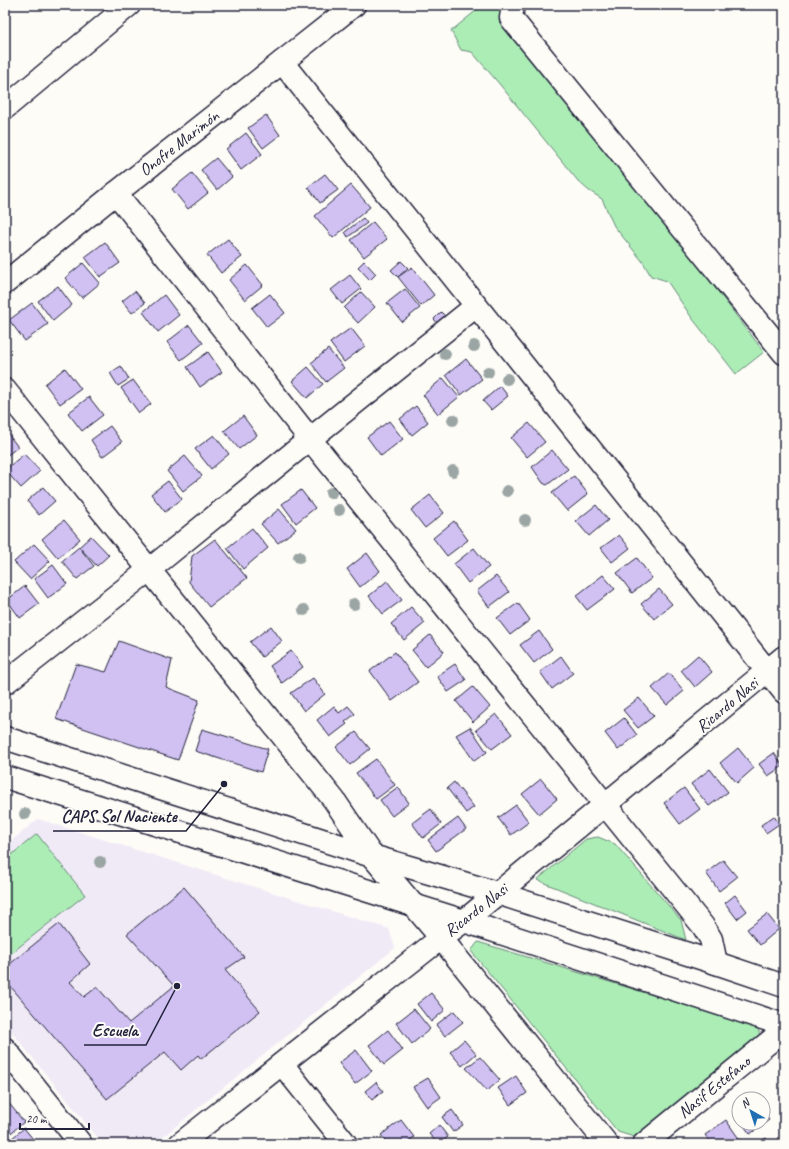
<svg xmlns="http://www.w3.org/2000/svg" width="789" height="1149" font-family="Caveat,sans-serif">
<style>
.built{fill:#f0eaf6}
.green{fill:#acedb6;stroke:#678878}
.building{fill:#d0c1f2;stroke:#22223b}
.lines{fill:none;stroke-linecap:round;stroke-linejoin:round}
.minor-casing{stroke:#22223b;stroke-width:25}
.minor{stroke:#fdfcf7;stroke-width:22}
.tree{fill:#9ba6a4}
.labels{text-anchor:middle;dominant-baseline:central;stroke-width:4;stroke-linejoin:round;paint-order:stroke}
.street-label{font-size:17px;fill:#22223b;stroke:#fdfcf7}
.leader{fill:none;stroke:#22223b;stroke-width:1.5}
.callout-dot{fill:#22223b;stroke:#fdfcf7;stroke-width:1.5}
.callout-label{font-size:18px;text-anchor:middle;font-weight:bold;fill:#22223b;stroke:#fdfcf7;stroke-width:4;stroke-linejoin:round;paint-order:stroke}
</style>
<rect width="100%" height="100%" fill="#fdfcf7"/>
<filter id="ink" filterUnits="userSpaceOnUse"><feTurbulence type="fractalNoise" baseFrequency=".025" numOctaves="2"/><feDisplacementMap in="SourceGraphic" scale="8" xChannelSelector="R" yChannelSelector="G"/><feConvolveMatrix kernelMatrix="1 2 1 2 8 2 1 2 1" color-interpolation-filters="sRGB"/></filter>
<g filter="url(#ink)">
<polygon class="built" points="38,819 389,929 395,948 154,1144 103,1144 5,1024 5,846"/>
<g class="green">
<polygon points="483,5 500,5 764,352 736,374 692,318 667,281 651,276 643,262 614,226 602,199 588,190 578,181 501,86 472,52 461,50 451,31"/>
<polygon points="37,834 85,895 5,958 5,860"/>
<polygon points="598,837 615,844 681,920 686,940 537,880 586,839"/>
<polygon points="478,942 758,1027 760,1037 634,1137 618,1132 471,951"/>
</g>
<g class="building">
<polygon points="266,115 280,135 263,148 248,128"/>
<polygon points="246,133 262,154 241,170 226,149"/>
<polygon points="216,158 232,177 217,190 201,170"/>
<polygon points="192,173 208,193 188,209 172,189"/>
<polygon points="325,174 338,190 320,203 308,187"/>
<polygon points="351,185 370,207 333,238 315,216"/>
<polygon points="363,218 367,223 348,237 345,232"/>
<polygon points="373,222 387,239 364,257 351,240"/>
<polygon points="228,239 242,257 221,273 207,255"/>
<polygon points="105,242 120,263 100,277 85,257"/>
<polygon points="364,261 376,274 370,280 358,267"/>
<polygon points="401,261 408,268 398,277 391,270"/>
<polygon points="83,263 100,283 82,298 65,278"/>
<polygon points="247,265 263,285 245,300 229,280"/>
<polygon points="412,267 434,295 421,306 398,277"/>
<polygon points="350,275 361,289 342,304 331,290"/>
<polygon points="58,286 72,305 53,321 38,301"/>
<polygon points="405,289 420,308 402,322 387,303"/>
<polygon points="135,291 145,303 132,313 122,301"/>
<polygon points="361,292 375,307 358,323 344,308"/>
<polygon points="270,294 285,313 267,327 252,308"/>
<polygon points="164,295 179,315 158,332 143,312"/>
<polygon points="32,303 48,324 25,341 9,320"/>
<polygon points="441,312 446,317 438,324 434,319"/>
<polygon points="189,325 203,343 181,360 167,342"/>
<polygon points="351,328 365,346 344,362 330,343"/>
<polygon points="328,349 344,368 326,382 311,363"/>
<polygon points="208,352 222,372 200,387 187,367"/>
<polygon points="466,359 482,379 461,395 446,375"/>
<polygon points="121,366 129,379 118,386 110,373"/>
<polygon points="308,367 323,384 307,398 292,381"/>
<polygon points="65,368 81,389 60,404 45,384"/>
<polygon points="443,378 459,397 438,414 423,395"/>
<polygon points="133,380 151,404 139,413 121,388"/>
<polygon points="500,386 508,396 491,410 483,401"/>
<polygon points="89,397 103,415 82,431 68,413"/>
<polygon points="416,406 428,422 412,435 400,419"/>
<polygon points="243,416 257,435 239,449 224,431"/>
<polygon points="389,421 403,439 381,456 367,437"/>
<polygon points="529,423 545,442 527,457 511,438"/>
<polygon points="110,426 122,442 102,457 91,440"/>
<polygon points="5,430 18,447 5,457"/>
<polygon points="214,435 229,454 211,469 195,449"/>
<polygon points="552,450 568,469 547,485 543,483 532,467"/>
<polygon points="24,454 40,471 21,488 5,470"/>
<polygon points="185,456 202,476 183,491 167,471"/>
<polygon points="574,476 588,494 567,511 552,493"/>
<polygon points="168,481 182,499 165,512 151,494"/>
<polygon points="43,487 55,501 39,515 27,501"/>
<polygon points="301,490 315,508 296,523 282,504"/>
<polygon points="430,495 444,513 425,528 411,510"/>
<polygon points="596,505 608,520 589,536 576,521"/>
<polygon points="279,509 296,529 278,543 261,524"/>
<polygon points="64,520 80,539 58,558 42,539"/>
<polygon points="454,521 468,540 447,556 433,538"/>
<polygon points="252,528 268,548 243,569 227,548"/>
<polygon points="619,535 630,548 612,562 601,548"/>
<polygon points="91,536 109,555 97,566 79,547"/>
<polygon points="215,539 247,578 209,607 189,582 192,556"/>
<polygon points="34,544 50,561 30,579 14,562"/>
<polygon points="79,547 94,566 77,579 62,561"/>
<polygon points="474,548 489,567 468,583 454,564"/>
<polygon points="367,553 380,571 360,587 347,569"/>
<polygon points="637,558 652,578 632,593 617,573"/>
<polygon points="53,565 67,584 48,598 34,579"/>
<polygon points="603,575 615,589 587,610 576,596"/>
<polygon points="496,576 509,592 489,607 477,591"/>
<polygon points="387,581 402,600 383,614 369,596"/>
<polygon points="25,586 39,604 20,618 7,600"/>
<polygon points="659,589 672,604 654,619 641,604"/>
<polygon points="518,603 530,620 510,635 497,618"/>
<polygon points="411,607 425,623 404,640 391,624"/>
<polygon points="271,626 282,641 262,657 250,642"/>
<polygon points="539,631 552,649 534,663 520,645"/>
<polygon points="430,635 444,652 426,667 412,650"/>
<polygon points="119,641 172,660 166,687 199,700 178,760 56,719 76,664 106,672"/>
<polygon points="291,651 303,667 282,683 270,666"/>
<polygon points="395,652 418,682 392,701 370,671"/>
<polygon points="698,655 712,672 695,687 681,670"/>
<polygon points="561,656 573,673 552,689 540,672"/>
<polygon points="455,664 466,680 448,692 437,676"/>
<polygon points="669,673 684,691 667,705 652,688"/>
<polygon points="313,678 325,694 304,711 291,693"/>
<polygon points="473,687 490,707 473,722 456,701"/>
<polygon points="639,698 654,716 638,728 623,710"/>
<polygon points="334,706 339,713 348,706 355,714 345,722 347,724 330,737 317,720"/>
<polygon points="496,714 512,734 492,749 476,730"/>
<polygon points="624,718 637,735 618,750 605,733"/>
<polygon points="470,727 487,752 474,761 456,735"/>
<polygon points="202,729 268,749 261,772 195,751"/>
<polygon points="356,732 370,749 350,765 336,747"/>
<polygon points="738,748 754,768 737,783 720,763"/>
<polygon points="774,753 783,766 768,776 759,764"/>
<polygon points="376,759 395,785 376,799 356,773"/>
<polygon points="710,769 728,792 709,806 691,784"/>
<polygon points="541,779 557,799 539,814 522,794"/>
<polygon points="454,782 474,807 466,813 447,788"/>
<polygon points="398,787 409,803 392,816 380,800"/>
<polygon points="684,788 700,809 680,824 664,803"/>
<polygon points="516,805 529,822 511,835 498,818"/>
<polygon points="431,809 441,824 423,838 412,823"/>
<polygon points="774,816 779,824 766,833 761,825"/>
<polygon points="458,818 466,829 436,851 428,840"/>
<polygon points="784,850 784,861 779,854"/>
<polygon points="723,860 737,877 719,891 706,873"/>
<polygon points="184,887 244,957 225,970 260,1011 201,1059 198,1055 181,1070 165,1052 107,1099 5,980 5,968 59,924 90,964 70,982 84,997 97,987 129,1023 174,986 127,934"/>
<polygon points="735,895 747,911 737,919 725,903"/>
<polygon points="767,914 779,929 760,945 747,929"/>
<polygon points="431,993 445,1010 431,1022 417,1004"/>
<polygon points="414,1009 430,1029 412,1044 396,1023"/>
<polygon points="454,1011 463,1022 445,1036 436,1025"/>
<polygon points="388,1030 403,1050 384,1065 369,1045"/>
<polygon points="464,1040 476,1054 462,1066 450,1052"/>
<polygon points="356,1050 372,1071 355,1084 339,1063"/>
<polygon points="480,1057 500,1080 487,1091 466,1068"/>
<polygon points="516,1076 527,1093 510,1105 498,1088"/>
<polygon points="428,1078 441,1097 427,1107 413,1087"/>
<polygon points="376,1082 383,1091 372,1100 365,1091"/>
<polygon points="8,1102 24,1122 6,1137 5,1136 5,1105"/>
<polygon points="452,1110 463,1125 453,1132 442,1117"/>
<polygon points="763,1112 769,1120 750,1134 742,1123 763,1123"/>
<polygon points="401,1120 414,1137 405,1144 388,1144 381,1135"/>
<polygon points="726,1120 742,1143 740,1144 712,1144 705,1135"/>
<polygon points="439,1125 448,1137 439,1144 438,1144 429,1134"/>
<polygon points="24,1128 37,1144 5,1144"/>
<polygon points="766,1138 770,1144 760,1144 759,1143"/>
</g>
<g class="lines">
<g class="minor-casing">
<g id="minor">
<polyline points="513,5 511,18 784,353"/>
<polyline points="282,62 784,692"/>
<polyline points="5,108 129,5"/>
<polyline points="116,193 310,439 703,926 711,939 716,963"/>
<polyline points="5,283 116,193 282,62 354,5"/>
<polyline points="5,390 334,800 372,856 441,938 607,1144"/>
<polyline points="5,683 149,570 310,439 476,306"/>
<polyline points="5,738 372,856 497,893 716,963 784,986"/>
<polyline points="5,777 464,921 784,1025"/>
<polyline points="5,1049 81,1144"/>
<polyline points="282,1064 346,1144"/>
<polyline points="180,1144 441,938 464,921 784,657"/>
<polyline points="644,1144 784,1030"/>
</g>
</g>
<use href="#minor" class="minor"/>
</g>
<g class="tree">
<circle cx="474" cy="346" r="6"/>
<circle cx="445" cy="354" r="6"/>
<circle cx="488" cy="372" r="6"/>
<circle cx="507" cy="379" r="6"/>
<circle cx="453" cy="420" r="6"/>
<circle cx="453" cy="471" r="6"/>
<circle cx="507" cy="491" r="6"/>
<circle cx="331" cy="493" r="6"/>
<circle cx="339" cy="510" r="6"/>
<circle cx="525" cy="520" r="6"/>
<circle cx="299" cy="557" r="6"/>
<circle cx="354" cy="604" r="6"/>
<circle cx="304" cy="610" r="6"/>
<circle cx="25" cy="814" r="6"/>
<circle cx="100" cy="862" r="6"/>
</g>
</g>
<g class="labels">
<g class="street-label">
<text transform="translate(179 143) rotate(-38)">Onofre Marimón</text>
<text transform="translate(727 705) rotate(-40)">Ricardo Nasi</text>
<text transform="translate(476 910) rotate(-38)">Ricardo Nasi</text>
<text transform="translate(714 1087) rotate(-39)">Nasif Estefano</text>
</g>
</g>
<path class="leader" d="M224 784L186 831H53M177 986L146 1045H84"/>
<g class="callout-dot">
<circle cx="224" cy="784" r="4"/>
<circle cx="177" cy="986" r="4"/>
</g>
<g class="callout-label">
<text x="119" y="822">CAPS Sol Naciente</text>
<text x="115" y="1036">Escuela</text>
</g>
<rect width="789" height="1149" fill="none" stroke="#fdfcf7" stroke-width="20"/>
<rect x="10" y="10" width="769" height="1129" fill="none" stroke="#22223b" stroke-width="1.5" filter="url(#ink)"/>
<g transform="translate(751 1111) rotate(321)"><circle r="19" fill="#fdfcf7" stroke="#a5a5ac"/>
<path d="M0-3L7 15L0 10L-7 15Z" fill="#1f6fb2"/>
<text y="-6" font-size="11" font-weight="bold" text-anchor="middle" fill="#22223b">N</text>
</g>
<path d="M20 1123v6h69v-6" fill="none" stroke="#22223b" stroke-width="2"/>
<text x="26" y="1123" font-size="12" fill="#22223b" stroke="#fdfcf7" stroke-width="3" paint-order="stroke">20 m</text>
</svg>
